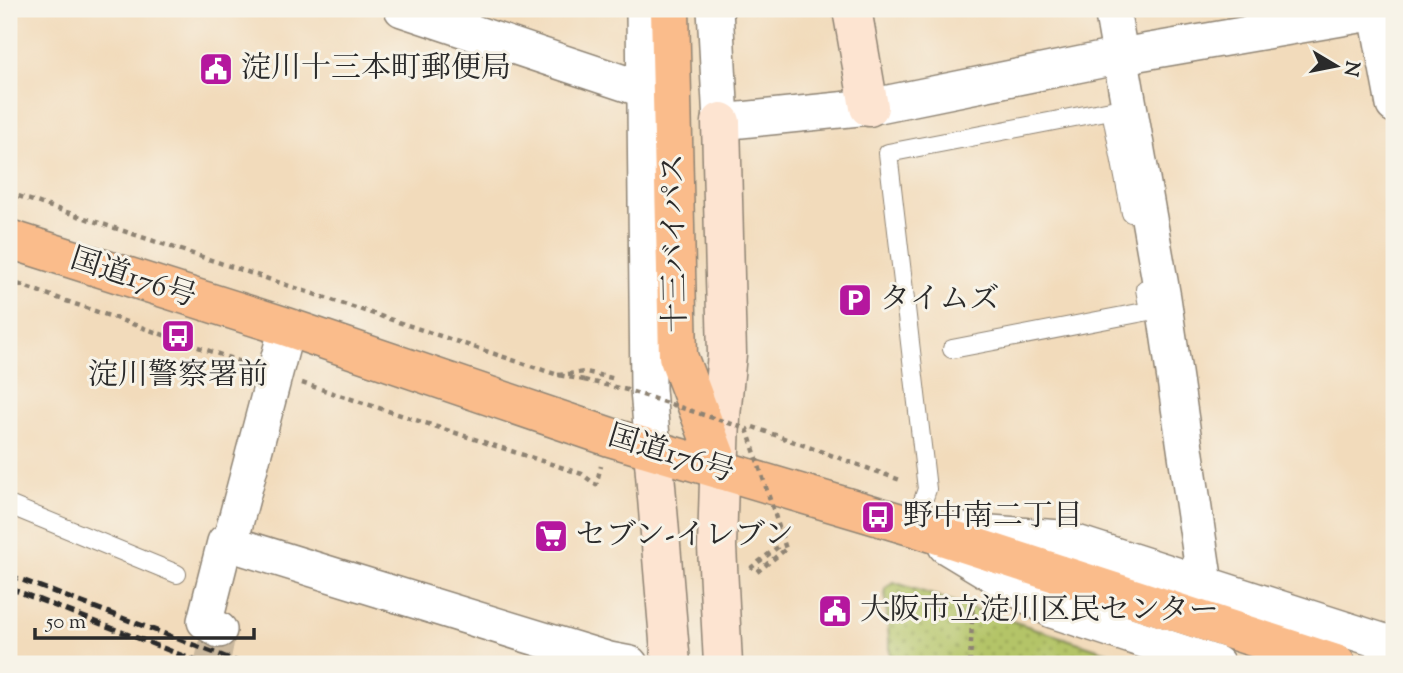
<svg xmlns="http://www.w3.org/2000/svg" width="1403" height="673" font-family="'Sorts Mill Goudy','Noto Serif JP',serif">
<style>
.park{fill:url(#park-dots);stroke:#707849;stroke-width:2}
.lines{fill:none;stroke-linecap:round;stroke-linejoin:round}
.street-tunnel{stroke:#cab89e;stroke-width:35;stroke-dasharray:35 18;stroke-linecap:butt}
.lane-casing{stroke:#8e8373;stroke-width:20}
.street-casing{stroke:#8e8373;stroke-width:38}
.secondary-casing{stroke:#8e8373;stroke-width:41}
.highway-casing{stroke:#8e8373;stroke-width:41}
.path{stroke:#8e8373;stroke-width:4.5;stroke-dasharray:5 5;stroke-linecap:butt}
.lane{stroke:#fff;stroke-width:18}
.street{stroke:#fff;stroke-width:35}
.secondary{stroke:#fde4d1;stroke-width:38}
.highway{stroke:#fabc8b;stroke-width:38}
.rail{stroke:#2b2b2b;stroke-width:5;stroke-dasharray:10 5;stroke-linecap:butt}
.path-bridge{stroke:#8e8373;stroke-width:4.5;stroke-dasharray:5 5;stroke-linecap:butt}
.labels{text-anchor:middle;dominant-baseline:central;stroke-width:6;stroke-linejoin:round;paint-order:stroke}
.poi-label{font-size:30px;fill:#2b2b2b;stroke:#f7f3e8;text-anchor:start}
.street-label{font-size:30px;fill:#2b2b2b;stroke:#f7f3e8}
</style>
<defs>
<pattern id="park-dots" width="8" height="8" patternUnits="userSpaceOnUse" patternTransform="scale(1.75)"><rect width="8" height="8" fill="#b4c467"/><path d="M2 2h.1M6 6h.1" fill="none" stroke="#939f55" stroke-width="1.8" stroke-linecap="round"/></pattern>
</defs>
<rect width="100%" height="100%" fill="#f7f3e8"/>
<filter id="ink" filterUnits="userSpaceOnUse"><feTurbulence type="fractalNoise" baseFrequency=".0143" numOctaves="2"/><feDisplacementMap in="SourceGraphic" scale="14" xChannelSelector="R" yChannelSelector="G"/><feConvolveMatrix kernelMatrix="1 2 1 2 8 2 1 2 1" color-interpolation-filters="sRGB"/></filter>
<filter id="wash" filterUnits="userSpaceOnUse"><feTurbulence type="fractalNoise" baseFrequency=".00686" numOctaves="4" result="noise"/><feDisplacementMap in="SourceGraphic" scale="28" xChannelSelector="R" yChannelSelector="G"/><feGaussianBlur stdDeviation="1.57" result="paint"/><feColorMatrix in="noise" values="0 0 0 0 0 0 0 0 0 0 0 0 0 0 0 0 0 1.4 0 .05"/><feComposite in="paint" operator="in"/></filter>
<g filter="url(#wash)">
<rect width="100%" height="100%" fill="#f2dbbb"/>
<polygon class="park" points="893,582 1143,664 891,664 885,589"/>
</g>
<g filter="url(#ink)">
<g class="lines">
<polyline class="street-tunnel" points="212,664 219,630"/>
<g class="lane-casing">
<g id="lane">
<polyline points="952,349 1149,311 1145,289"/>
<polyline points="9,505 177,574"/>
<polyline points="914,527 927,489 888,153 1111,110 1131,213"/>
</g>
</g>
<g class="street-casing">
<g id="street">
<polyline points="402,9 645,90"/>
<polyline points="644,9 648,389 653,450"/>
<polyline points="715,9 721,122 869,107 1121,56 1394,9"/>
<polyline points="1112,9 1163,298 1205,584"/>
<polyline points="1376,9 1394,105"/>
<polyline points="949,530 1061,538 1394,645"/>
<polyline points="230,543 287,327"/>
<polyline points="946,546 1052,610 1217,664"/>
<polyline points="219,630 205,621 225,542 609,660 630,664"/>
</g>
</g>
<g class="secondary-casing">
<g id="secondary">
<polyline points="852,9 869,107"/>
<polyline points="721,122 727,354 721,416 717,547 723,664"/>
<polyline points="653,450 671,664"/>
</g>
</g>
<g class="highway-casing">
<g id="highway">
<polyline points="670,9 678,356 721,470"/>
<polyline points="9,239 287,327 610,437 914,527 1336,664"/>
</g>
</g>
<g class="path">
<polyline points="9,193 558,375 584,380"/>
<polyline points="9,281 244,363"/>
<polyline points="558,375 586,372 616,379"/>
<polyline points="302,383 582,474 596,485 601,466"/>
<polyline points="753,427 903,481"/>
<polyline points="778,547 752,567 757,572 786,549"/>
<polyline points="970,664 973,600"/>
</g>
<use href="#lane" class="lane"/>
<use href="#street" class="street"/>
<use href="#secondary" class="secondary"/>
<use href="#highway" class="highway"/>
<g class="rail">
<polyline points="9,575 244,664"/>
<polyline points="9,588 204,664"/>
</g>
<polyline class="path-bridge" points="584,380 627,390 747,429 786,549"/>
</g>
</g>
<defs>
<g id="civic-square" transform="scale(1.75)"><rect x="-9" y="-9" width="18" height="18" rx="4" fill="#b5179e" stroke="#f7f3e8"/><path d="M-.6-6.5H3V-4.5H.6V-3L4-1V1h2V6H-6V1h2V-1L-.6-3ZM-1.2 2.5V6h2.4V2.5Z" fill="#fff"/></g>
<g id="parking-square" transform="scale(1.75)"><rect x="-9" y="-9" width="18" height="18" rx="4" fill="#b5179e" stroke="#f7f3e8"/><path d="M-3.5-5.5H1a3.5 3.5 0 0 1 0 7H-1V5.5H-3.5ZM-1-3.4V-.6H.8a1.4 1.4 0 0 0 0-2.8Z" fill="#fff"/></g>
<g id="bus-square" transform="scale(1.75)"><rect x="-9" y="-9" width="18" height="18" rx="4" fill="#b5179e" stroke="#f7f3e8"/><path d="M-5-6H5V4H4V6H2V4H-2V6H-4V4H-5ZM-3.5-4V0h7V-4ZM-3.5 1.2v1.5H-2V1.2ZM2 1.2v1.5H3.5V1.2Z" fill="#fff"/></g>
<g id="supermarket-square" transform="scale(1.75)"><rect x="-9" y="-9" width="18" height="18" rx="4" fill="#b5179e" stroke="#f7f3e8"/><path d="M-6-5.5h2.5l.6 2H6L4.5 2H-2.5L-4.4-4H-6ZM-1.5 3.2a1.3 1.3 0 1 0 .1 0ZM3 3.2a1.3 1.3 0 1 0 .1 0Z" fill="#fff"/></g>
</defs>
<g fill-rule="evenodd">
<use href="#civic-square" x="216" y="69"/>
<use href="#parking-square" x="855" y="300"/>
<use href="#bus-square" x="178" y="336"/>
<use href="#bus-square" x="878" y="517"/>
<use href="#supermarket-square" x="551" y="536"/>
<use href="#civic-square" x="835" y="611"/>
</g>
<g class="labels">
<g class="poi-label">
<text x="241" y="69">淀川十三本町郵便局</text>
<text x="880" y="300">タイムズ</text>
<text x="178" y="376" text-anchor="middle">淀川警察署前</text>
<text x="903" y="517">野中南二丁目</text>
<text x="576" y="536">セブン-イレブン</text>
<text x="860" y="611">大阪市立淀川区民センター</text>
</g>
<g class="street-label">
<text transform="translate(676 243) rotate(-91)">十三バイパス</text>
<text transform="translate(133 279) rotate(18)">国道176号</text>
<text transform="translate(671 455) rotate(17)">国道176号</text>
</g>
</g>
<rect width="1403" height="673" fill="none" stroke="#f7f3e8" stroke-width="35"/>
<g transform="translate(1336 66) rotate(100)" stroke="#f7f3e8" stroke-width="5" paint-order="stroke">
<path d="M0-5L12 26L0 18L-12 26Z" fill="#2b2b2b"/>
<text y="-10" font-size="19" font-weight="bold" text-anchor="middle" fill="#2b2b2b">N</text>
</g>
<path d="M35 628v10h219v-10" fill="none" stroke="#2b2b2b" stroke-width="3.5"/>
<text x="46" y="628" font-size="21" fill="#2b2b2b" stroke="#f7f3e8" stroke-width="5" paint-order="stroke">50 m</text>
</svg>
